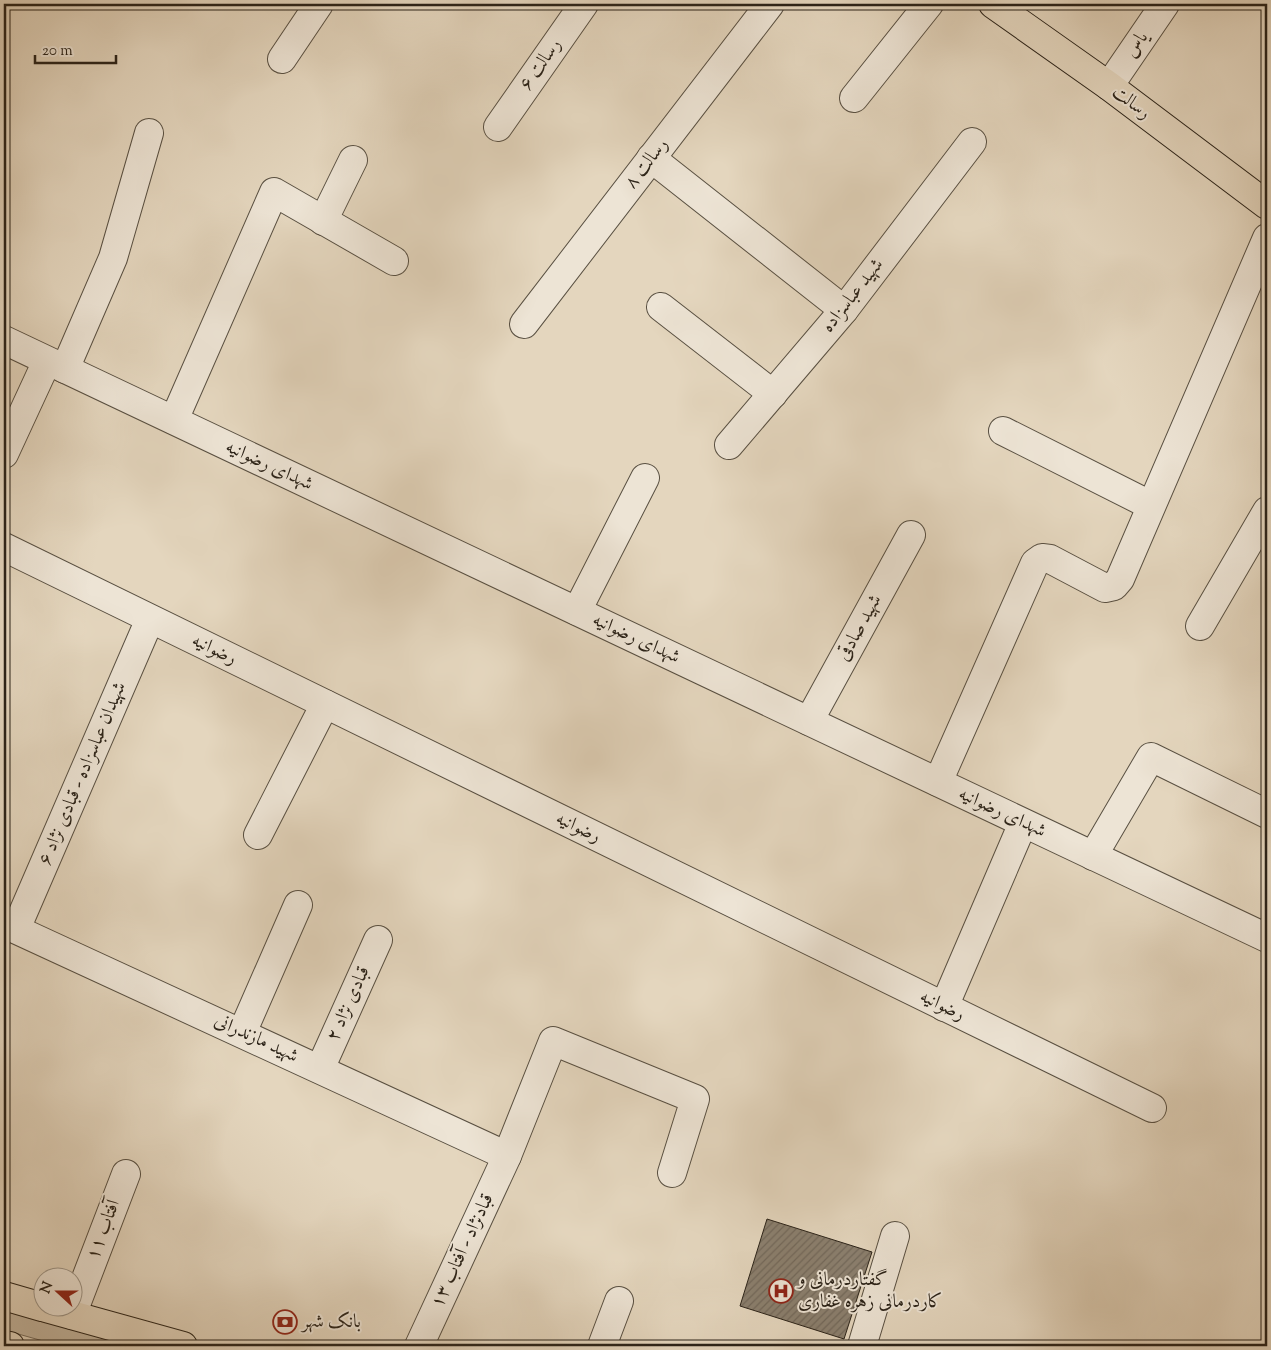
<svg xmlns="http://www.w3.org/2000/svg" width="1271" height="1350" font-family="'Sorts Mill Goudy',Amiri,serif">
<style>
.grass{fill:#c5b8a2;stroke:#786e5e}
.building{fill:url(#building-hatch);stroke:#2b2319}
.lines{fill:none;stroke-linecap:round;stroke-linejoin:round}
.minor-casing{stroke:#595042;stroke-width:30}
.major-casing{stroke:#2b2319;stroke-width:30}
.minor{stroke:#ede4d5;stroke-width:28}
.major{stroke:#e4d6be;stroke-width:28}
.labels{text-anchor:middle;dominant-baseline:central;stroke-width:4;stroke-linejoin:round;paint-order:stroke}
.street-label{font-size:19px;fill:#2b2319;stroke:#ede4d5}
.poi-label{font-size:19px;fill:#2b2319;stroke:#ede4d5;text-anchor:start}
</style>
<defs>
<pattern id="building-hatch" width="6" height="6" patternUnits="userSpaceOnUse" patternTransform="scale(1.25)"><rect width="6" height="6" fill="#8b806f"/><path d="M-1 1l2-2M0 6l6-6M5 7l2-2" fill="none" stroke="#72685a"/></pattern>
</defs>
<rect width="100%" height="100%" fill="#e4d6be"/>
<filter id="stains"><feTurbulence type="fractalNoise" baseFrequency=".004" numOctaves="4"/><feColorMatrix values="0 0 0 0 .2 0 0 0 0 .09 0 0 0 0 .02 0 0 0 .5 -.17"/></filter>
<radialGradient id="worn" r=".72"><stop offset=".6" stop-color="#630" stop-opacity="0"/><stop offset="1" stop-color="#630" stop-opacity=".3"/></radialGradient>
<polygon class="grass" points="4,1309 138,1346 61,1346 4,1330"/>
<polygon class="building" points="767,1219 872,1252 844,1339 740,1306"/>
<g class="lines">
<g class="minor-casing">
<g id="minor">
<polyline points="282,59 319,4"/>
<polyline points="1109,86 1165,4"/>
<polyline points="854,98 929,4"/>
<polyline points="498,127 584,4"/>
<polyline points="651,158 844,310"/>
<polyline points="323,221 353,160"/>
<polyline points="661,307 773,394"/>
<polyline points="524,324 770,4"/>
<polyline points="4,340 1267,938"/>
<polyline points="65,369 113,258 149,133"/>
<polyline points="174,420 274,192 394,261"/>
<polyline points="1003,431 1150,505"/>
<polyline points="729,445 844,310 972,142"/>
<polyline points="4,454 47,361"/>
<polyline points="4,547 1152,1108"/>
<polyline points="577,611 645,478"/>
<polyline points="1200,626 1267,511"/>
<polyline points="809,721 911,535"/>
<polyline points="938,782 1035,563 1042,558 1050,559 1105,588 1114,586 1120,579 1267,238"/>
<polyline points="258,835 325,704"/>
<polyline points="1093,856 1151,757 1267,814"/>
<polyline points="4,924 507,1156"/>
<polyline points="16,929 150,619"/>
<polyline points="944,1007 1023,823"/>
<polyline points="242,1033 298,905"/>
<polyline points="320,1069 378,940"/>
<polyline points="72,1315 126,1174"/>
<polyline points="419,1346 507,1156 553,1041 695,1099 672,1173"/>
<polyline points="602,1346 619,1301"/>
<polyline points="862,1346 895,1236"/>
</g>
</g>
<g class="major-casing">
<g id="major">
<polyline points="993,4 1109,86 1267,205"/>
<polyline points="4,1296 42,1307"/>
<polyline points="46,1308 183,1346"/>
<polyline points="4,1345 10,1346"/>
</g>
</g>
<use href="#minor" class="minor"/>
<use href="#major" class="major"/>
</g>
<defs>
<g id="hospital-ring" transform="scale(1.25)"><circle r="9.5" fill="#ede4d5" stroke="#8f2418" stroke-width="1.5"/><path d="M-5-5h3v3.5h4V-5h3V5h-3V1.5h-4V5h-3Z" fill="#8f2418"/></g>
<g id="bank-ring" transform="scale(1.25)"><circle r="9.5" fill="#ede4d5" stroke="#8f2418" stroke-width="1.5"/><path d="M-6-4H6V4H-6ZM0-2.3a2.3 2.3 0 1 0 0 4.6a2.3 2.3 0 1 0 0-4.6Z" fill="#8f2418"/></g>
</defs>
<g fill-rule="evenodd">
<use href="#hospital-ring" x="781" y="1291"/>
<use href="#bank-ring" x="285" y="1322"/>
</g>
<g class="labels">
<g class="street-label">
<text transform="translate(1137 45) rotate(-56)">یاس</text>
<text transform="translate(541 65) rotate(-55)">رسالت ۶</text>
<text transform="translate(1131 103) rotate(37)">رسالت</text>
<text transform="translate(647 164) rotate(-52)">رسالت ۸</text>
<text transform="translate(853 296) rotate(-52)">شهید عباسزاده</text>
<text transform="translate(269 466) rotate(25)">شهدای رضوانیه</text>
<text transform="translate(860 628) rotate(-61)">شهید صادقی</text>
<text transform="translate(636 639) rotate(25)">شهدای رضوانیه</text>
<text transform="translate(214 650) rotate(26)">رضوانیه</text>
<text transform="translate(83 774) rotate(-67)">شهیدان عباسزاده - قبادی نژاد ۶</text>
<text transform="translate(1002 813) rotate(25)">شهدای رضوانیه</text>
<text transform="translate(578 828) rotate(26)">رضوانیه</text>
<text transform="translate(349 1004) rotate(-66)">قبادی نژاد ۲</text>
<text transform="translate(942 1006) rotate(26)">رضوانیه</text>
<text transform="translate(256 1039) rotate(25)">شهید مازندرانی</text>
<text transform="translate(104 1230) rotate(-69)">آفتاب ۱۱</text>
<text transform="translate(463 1251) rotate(-65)">قبادنژاد - آفتاب ۱۳</text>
</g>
<g class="poi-label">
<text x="798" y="1280">گفتاردرمانی و<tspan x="798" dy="22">کاردرمانی زهره غفاری</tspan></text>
<text x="302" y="1322">بانک شهر</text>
</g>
</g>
<rect width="1271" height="1350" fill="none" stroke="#e4d6be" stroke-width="20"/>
<rect x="5" y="5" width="1261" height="1340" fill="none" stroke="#2b2319" stroke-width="2.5"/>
<rect x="10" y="10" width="1251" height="1330" fill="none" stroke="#2b2319"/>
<g transform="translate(58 1292) rotate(291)"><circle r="24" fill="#ede4d5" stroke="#9f978a"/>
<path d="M0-4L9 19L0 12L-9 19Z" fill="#8f2418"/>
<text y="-8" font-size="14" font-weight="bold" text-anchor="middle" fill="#2b2319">N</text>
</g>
<path d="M35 55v8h81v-8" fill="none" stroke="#2b2319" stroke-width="2.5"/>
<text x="42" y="55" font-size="15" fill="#2b2319" stroke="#ede4d5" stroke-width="4" paint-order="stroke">20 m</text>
<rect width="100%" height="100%" filter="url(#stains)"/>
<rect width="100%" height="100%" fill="url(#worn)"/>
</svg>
